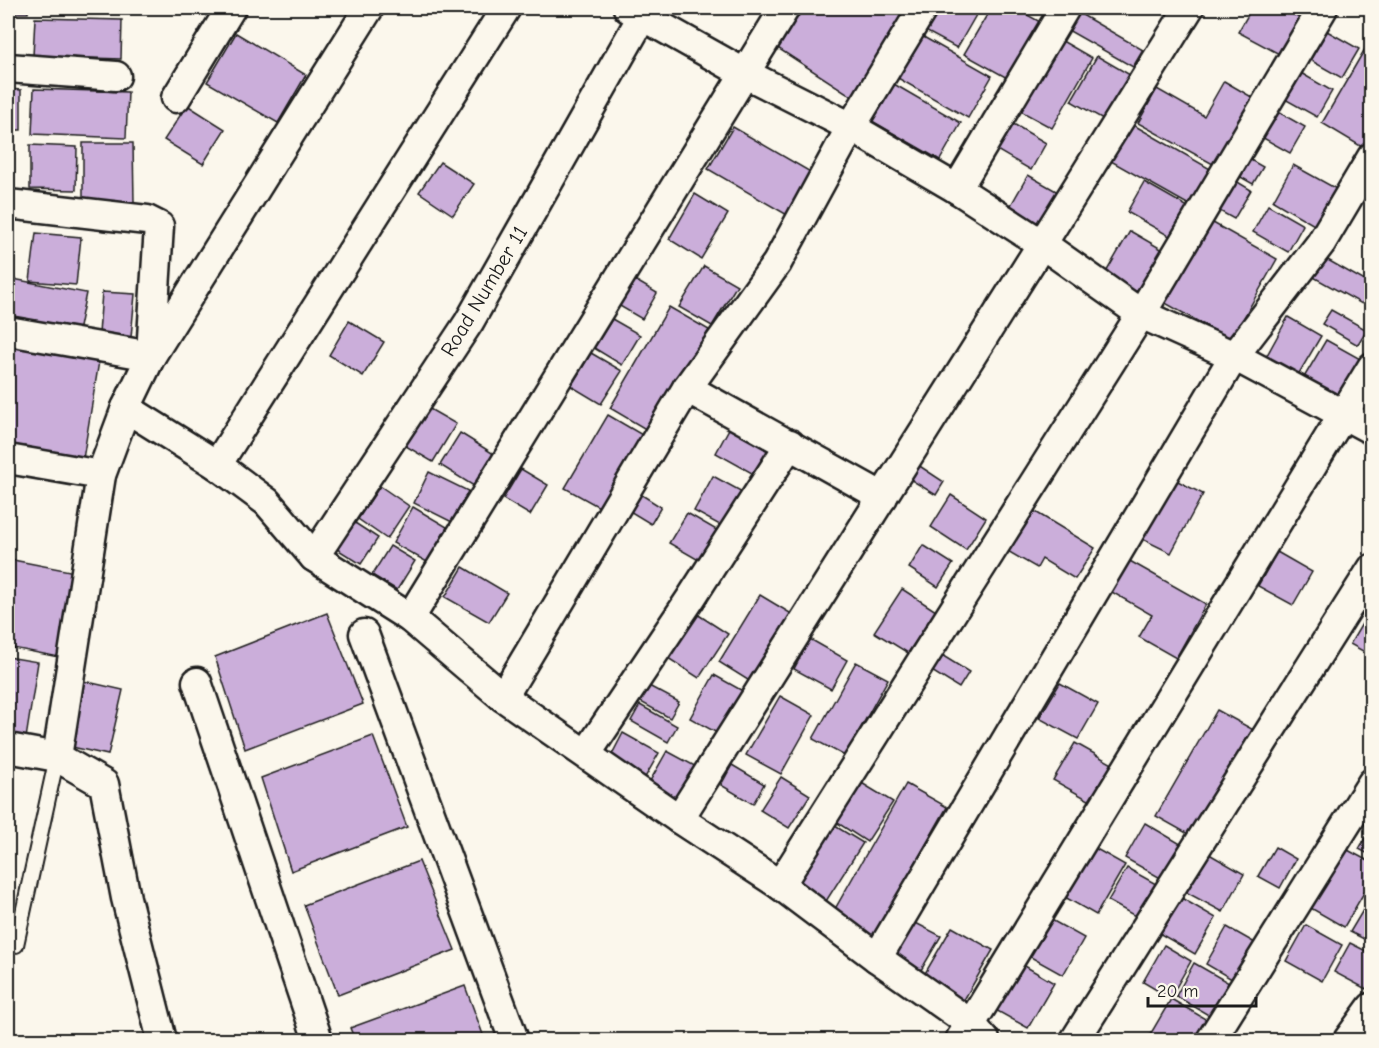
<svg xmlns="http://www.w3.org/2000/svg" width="1379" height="1048" font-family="'Comic Neue',sans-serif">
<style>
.building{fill:#cbaeda;stroke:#1c1c1c;stroke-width:1.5}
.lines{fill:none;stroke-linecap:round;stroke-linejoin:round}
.service-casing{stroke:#1c1c1c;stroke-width:18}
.minor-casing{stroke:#1c1c1c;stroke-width:33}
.service{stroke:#fbf7ec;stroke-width:14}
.minor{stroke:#fbf7ec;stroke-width:28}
.labels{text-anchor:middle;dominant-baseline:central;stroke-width:4.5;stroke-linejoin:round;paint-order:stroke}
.street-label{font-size:21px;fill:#1c1c1c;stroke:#fbf7ec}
</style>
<rect width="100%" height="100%" fill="#fbf7ec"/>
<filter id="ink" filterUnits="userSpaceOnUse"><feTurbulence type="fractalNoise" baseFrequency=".0167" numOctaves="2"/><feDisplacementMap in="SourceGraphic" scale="12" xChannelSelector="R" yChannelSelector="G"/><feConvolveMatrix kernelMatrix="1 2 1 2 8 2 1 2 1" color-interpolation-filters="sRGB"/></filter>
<g filter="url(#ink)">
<g class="building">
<rect x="8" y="8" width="20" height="5"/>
<polygon points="794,8 911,8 853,97 770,43"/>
<polygon points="929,8 980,8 957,48 918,27"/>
<polygon points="991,8 1015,8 1042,23 1009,79 964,54"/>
<polygon points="1252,8 1281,8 1303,20 1283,56 1238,32"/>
<polygon points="1077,12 1143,50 1133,67 1066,29"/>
<polygon points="35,18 122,20 121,59 33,56"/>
<polygon points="1327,31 1359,49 1342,78 1310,60"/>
<polygon points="236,33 306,75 278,123 207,82"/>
<polygon points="920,35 992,76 968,118 896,77"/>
<polygon points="1057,38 1092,58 1052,128 1017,109"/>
<polygon points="1369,42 1372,43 1372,131 1362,147 1322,123"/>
<polygon points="1097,56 1137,79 1112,124 1071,101"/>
<polygon points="1299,72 1332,91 1317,117 1283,98"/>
<polygon points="887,80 961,123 940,160 865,117"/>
<polygon points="1224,81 1262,103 1222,169 1138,123 1157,89 1204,116"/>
<polygon points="8,89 21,90 21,130 8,130"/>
<polygon points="34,89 128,92 126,138 32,134"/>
<polygon points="187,105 225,129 203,164 164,140"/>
<polygon points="1266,105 1305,127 1290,153 1251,131"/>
<polygon points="1123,119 1212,170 1191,206 1102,156"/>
<polygon points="1010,122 1046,143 1031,170 995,149"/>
<polygon points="733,127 814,174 789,216 708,169"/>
<polygon points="8,139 12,139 10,190 8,190"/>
<polygon points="83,143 133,143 134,202 83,202"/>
<polygon points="30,145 77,147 76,190 30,189"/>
<polygon points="1240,154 1263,167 1253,184 1230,171"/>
<polygon points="440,162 474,184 453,215 419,192"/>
<polygon points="1293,165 1342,192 1321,229 1273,201"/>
<polygon points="1028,175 1058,192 1036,230 1006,214"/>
<polygon points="1226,175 1251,190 1234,219 1209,205"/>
<polygon points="1144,182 1188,207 1171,237 1127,212"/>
<polygon points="695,194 728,214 701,259 669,239"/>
<polygon points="1268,205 1303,225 1288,252 1253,232"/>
<polygon points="1206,219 1277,259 1231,340 1160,300"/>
<polygon points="1130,231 1170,254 1141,303 1101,281"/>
<polygon points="36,233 81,237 76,285 30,281"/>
<polygon points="1319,255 1372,285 1362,304 1308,274"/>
<polygon points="704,266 737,285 712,326 679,307"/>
<polygon points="8,278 86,293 77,337 8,324"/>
<polygon points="633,279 657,293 642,319 618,305"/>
<polygon points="102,292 135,294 131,337 99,334"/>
<polygon points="669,307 709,330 649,431 610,408"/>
<polygon points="1331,310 1367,330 1358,345 1322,324"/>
<polygon points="1288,317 1321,336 1298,375 1266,357"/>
<polygon points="612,319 640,335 622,365 594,348"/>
<polygon points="349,321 384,342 363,376 329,355"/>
<polygon points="8,340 100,355 82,465 8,453"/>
<polygon points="1326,340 1362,360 1339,399 1303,379"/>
<polygon points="591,353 622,371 601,404 571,386"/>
<polygon points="421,404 456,424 433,462 399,442"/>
<polygon points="608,415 644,436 601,508 565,488"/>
<polygon points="731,425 774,448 759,477 716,453"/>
<polygon points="460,433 497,456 477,488 440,465"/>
<polygon points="912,461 944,482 936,495 903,475"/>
<polygon points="521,469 548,485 530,515 503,499"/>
<polygon points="429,472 468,491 452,522 414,503"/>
<polygon points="713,476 748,495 729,530 694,511"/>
<polygon points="1168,476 1203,494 1171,553 1136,536"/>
<polygon points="380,486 409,506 387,539 358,519"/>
<polygon points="634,490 661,507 651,524 623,507"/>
<polygon points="951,495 986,518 966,550 931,527"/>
<polygon points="1024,505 1095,548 1075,579 1042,559 1037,568 999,546"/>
<polygon points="413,507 447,527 427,562 393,543"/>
<polygon points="687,513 720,532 702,562 669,543"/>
<polygon points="355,523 378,538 361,564 337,549"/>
<polygon points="923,545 953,564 938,587 909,568"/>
<polygon points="390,546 415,561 397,590 372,575"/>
<polygon points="1277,552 1312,572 1293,605 1258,586"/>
<polygon points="8,559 75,572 59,657 8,647"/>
<polygon points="1128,560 1206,604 1176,658 1139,637 1152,615 1110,591"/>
<polygon points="463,567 507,593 489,622 445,597"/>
<polygon points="902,589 936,611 908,653 874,632"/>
<polygon points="760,595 800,619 759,687 719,662"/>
<polygon points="1372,607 1372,656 1350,644"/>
<polygon points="327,613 363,704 245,749 215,657"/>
<polygon points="697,614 728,634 699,678 668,658"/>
<polygon points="810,639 847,660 831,689 794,669"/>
<polygon points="932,649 969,672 959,688 922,665"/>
<polygon points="8,657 38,662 26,738 8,735"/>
<polygon points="856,662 888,679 845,756 813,739"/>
<polygon points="714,675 750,695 726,738 690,718"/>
<polygon points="79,680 123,690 108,755 63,745"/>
<polygon points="1060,683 1098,704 1078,739 1039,718"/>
<polygon points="647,685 679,702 670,718 639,701"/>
<polygon points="780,696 814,715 781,774 746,755"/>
<polygon points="640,705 677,726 668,742 631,721"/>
<polygon points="1217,710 1259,733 1197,839 1156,816"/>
<polygon points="623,733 659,753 643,781 608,762"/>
<polygon points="373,736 407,827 291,871 261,778"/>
<polygon points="1075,743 1116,766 1094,803 1053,780"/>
<polygon points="667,751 704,771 682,810 645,790"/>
<polygon points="732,765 764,784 753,804 721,785"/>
<polygon points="781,777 810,795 789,828 760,810"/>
<polygon points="855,779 893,802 867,842 830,818"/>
<polygon points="906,784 947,807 872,939 831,916"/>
<polygon points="1145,823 1184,846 1164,880 1125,858"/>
<polygon points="835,826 863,843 821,909 793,891"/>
<polygon points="1372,826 1372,856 1359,849"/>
<polygon points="1091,846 1125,865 1096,915 1063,896"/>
<polygon points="1275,847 1296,859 1280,888 1258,876"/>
<polygon points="1344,848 1372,863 1372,879 1344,927 1309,907"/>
<polygon points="1204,851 1244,874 1223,912 1182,890"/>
<polygon points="419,861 455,950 338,995 304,905"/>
<polygon points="1127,868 1165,889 1146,922 1108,901"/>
<polygon points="1372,895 1372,943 1350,932"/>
<polygon points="1178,896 1216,918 1195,954 1157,932"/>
<polygon points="906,918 941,936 917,977 883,959"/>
<polygon points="1048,918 1084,938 1063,975 1027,955"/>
<polygon points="1306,925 1342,945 1322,981 1286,961"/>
<polygon points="952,927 993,950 961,1005 920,982"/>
<polygon points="1227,927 1264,948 1242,985 1206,964"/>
<polygon points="1350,943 1372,954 1372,979 1366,989 1334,972"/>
<polygon points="1164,945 1191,961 1170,998 1143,982"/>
<polygon points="1018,962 1054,983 1028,1028 992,1008"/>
<polygon points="1194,963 1229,983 1210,1016 1176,996"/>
<polygon points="465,986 485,1040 355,1040 350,1028"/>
<polygon points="1171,999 1207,1020 1195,1040 1147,1040"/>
</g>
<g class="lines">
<g class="service-casing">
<polyline id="service" points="16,945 57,757"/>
</g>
<g class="minor-casing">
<g id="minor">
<polyline points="628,8 744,73 851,127 957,189 1042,244 1141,314 1234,356 1372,430"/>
<polyline points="8,68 116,76"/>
<polyline points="176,98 231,8"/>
<polyline points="957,189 1065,8"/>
<polyline points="8,204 147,220 159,226 151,354"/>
<polyline points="8,331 151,356 126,408"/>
<polyline points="151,356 369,8"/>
<polyline points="687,388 883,497"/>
<polyline points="8,459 101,475"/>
<polyline points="217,465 506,8"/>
<polyline points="314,557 469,322 647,8"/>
<polyline points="410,618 785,8"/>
<polyline points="364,634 514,1040"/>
<polyline points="197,682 318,1040"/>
<polyline points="503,697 687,388 777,263 851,127 923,8"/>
<polyline points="8,748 57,757 101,475 126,408 217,465 267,502 314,557 410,618 503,697 679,819 780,885 877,958 971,1024 985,1040"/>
<polyline points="587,753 691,598 790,444"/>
<polyline points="57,757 104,784 126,898 162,1040"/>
<polyline points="679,819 1042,244 1189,8"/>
<polyline points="780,885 1141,314 1323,8"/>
<polyline points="877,958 1234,356 1321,243 1372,157"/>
<polyline points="961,1038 971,1024 1372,367"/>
<polyline points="1075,1040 1372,569"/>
<polyline points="1211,1040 1372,783"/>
<polyline points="1348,1040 1372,1007"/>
</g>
</g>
<use href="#service" class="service"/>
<use href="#minor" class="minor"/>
</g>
</g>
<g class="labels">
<g class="street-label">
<text transform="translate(484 291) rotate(-59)">Road Number 11</text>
</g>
</g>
<rect width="1379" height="1048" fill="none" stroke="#fbf7ec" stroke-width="30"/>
<rect x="15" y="15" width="1349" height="1018" fill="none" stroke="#1c1c1c" stroke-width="2" filter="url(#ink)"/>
<path d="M1148 997v9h108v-9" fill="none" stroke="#1c1c1c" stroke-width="3"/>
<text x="1157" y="997" font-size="18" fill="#1c1c1c" stroke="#fbf7ec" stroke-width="4.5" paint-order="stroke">20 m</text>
</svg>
